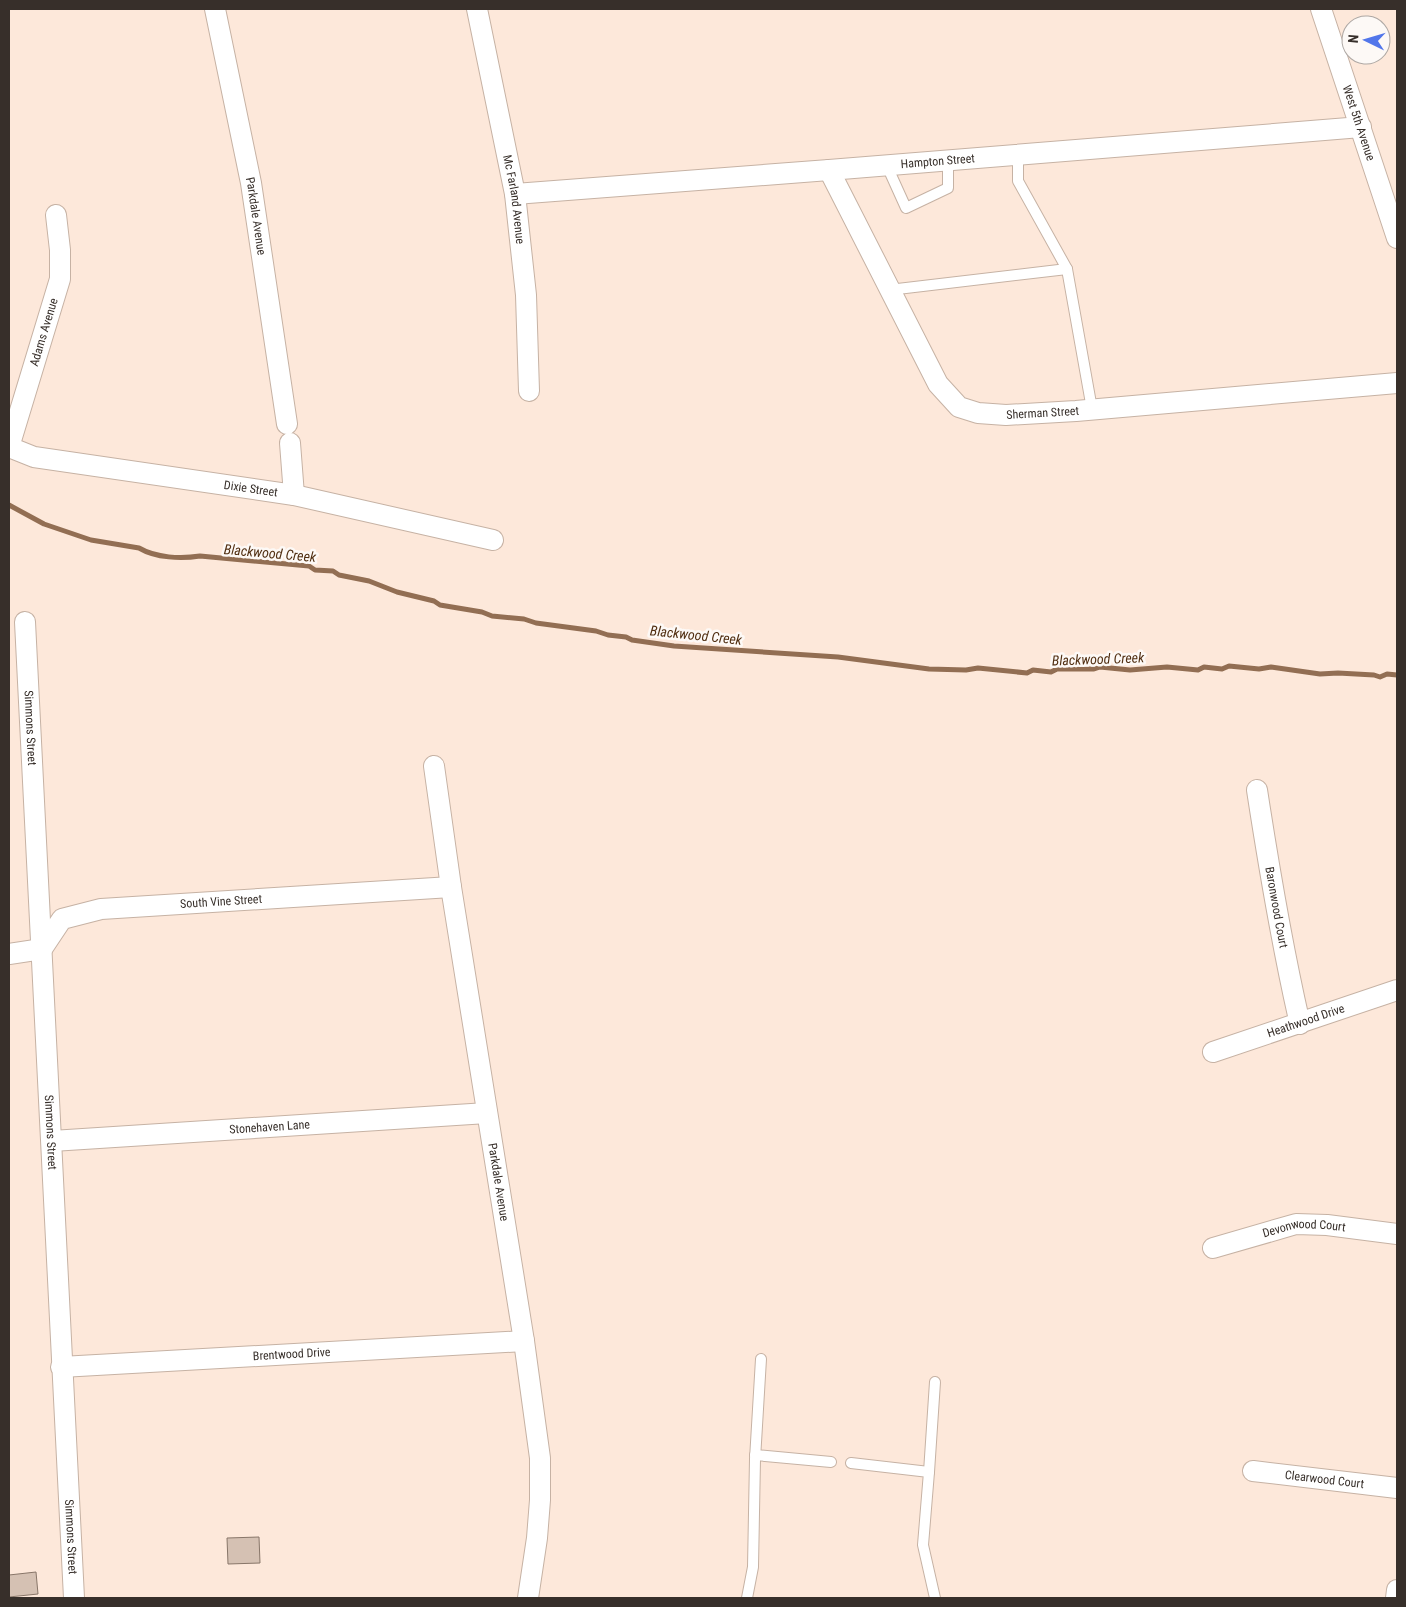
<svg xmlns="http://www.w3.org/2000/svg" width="1406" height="1607" font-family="'Roboto Condensed',sans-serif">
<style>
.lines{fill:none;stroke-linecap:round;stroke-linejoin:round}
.stream{stroke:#926e53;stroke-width:5}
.building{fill:#d5c1b3;stroke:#887669}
.service-casing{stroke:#c6b2a4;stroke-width:12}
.minor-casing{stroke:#c6b2a4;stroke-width:22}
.service{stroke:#fff;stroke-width:10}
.minor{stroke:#fff;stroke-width:20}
.labels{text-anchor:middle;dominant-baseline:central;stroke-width:5;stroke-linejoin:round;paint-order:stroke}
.street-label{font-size:12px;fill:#372f2a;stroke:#fdf9f6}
.water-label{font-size:14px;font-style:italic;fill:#512f12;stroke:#fdf9f6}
</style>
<rect width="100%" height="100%" fill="#fde8da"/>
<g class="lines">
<path class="stream" d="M9,505L44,524L91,540L139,548C156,558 181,559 200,556L309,566L315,570L333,571L339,575L369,581L397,592L434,601L440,605L482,612L492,616L524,619L536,623L596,631L608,635L626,637L632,640L674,646L838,657L929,669L966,670L978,668L1027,673L1033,670L1051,672L1057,669H1094L1100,667L1130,670L1167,667L1198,670L1204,667L1222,669L1229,666L1259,669L1271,667L1320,674L1338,673L1374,675L1380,677L1387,674L1397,675"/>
</g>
<g class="building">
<polygon points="259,1537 260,1563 228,1564 227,1538"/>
<polygon points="36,1572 38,1594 9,1597 9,1575"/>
</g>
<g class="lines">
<g class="service-casing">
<g id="service">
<polyline points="1018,155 1018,181 1067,269 1092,409"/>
<polyline points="887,166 906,208 948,188 948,161"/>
<polyline points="889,290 1067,269"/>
<polyline points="755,1455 831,1462"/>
<polyline points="851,1463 929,1472 923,1545 935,1598"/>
<polyline points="929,1472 935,1382"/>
<polyline points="747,1598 753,1567 755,1459 761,1359"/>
</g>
</g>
<g class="minor-casing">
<g id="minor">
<path id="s1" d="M215,9L251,183L287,424"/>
<path id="s2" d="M477,9L515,194L526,295L529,391"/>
<path id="s3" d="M1321,9L1397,238"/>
<path id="s4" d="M829,170L938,384L959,407L978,413L1006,415L1076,411L1397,383"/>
<path id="s5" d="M515,194L829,170L1361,127"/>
<polyline points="290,443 294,495"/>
<path id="s6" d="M9,447L34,457L294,495L493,540"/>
<path id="s7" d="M9,447L60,279V250L56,215"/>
<path id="s8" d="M25,622L74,1598"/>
<path id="s9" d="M434,766L451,887L524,1341L540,1458V1500L537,1538L528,1598"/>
<path id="s10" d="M1257,790C1269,868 1282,946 1300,1024"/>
<path id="s11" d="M9,954L42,949L62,919L101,909L451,887"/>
<path id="s12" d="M1213,1052L1397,990"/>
<path id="s13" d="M52,1141L487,1113"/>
<path id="s14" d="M1213,1248L1296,1224L1327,1225L1397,1234"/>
<path id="s15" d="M61,1367L524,1341"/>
<path id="s16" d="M1253,1471L1397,1488"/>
<polyline points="1396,1598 1397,1590"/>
</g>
</g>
<use href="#service" class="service"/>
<use href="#minor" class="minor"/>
</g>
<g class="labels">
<g class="street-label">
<text stroke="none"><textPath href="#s3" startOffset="120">West 5th Avenue</textPath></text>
<text stroke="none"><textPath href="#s5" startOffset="424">Hampton Street</textPath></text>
<text stroke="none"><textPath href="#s2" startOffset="194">Mc Farland Avenue</textPath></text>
<text stroke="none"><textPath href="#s1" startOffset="211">Parkdale Avenue</textPath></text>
<text stroke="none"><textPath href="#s7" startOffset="120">Adams Avenue</textPath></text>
<text stroke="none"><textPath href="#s4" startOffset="356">Sherman Street</textPath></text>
<text stroke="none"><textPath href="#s6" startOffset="246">Dixie Street</textPath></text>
<text stroke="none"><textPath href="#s8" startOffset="106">Simmons Street</textPath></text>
<text stroke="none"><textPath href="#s11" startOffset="230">South Vine Street</textPath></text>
<text stroke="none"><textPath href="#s10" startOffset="119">Baronwood Court</textPath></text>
<text stroke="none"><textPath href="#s12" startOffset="98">Heathwood Drive</textPath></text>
<text stroke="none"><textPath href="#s13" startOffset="218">Stonehaven Lane</textPath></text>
<text stroke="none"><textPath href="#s8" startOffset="511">Simmons Street</textPath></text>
<text stroke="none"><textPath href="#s9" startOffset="421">Parkdale Avenue</textPath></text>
<text stroke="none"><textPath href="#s14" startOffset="94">Devonwood Court</textPath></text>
<text stroke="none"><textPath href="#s15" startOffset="231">Brentwood Drive</textPath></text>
<text stroke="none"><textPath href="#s16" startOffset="72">Clearwood Court</textPath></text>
<text stroke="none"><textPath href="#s8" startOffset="916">Simmons Street</textPath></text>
</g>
<g class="water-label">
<text transform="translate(270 553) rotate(5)">Blackwood Creek</text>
<text transform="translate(696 635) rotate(6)">Blackwood Creek</text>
<text transform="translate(1098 659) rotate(-2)">Blackwood Creek</text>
</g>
</g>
<rect width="1406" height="1607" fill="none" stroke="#372f2a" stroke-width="20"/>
<g transform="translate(1366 40) rotate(275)"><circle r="24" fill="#fdf9f6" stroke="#aea8a4"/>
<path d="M0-4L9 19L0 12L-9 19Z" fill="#5276ea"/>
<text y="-8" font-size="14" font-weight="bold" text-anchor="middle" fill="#372f2a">N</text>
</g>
</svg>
